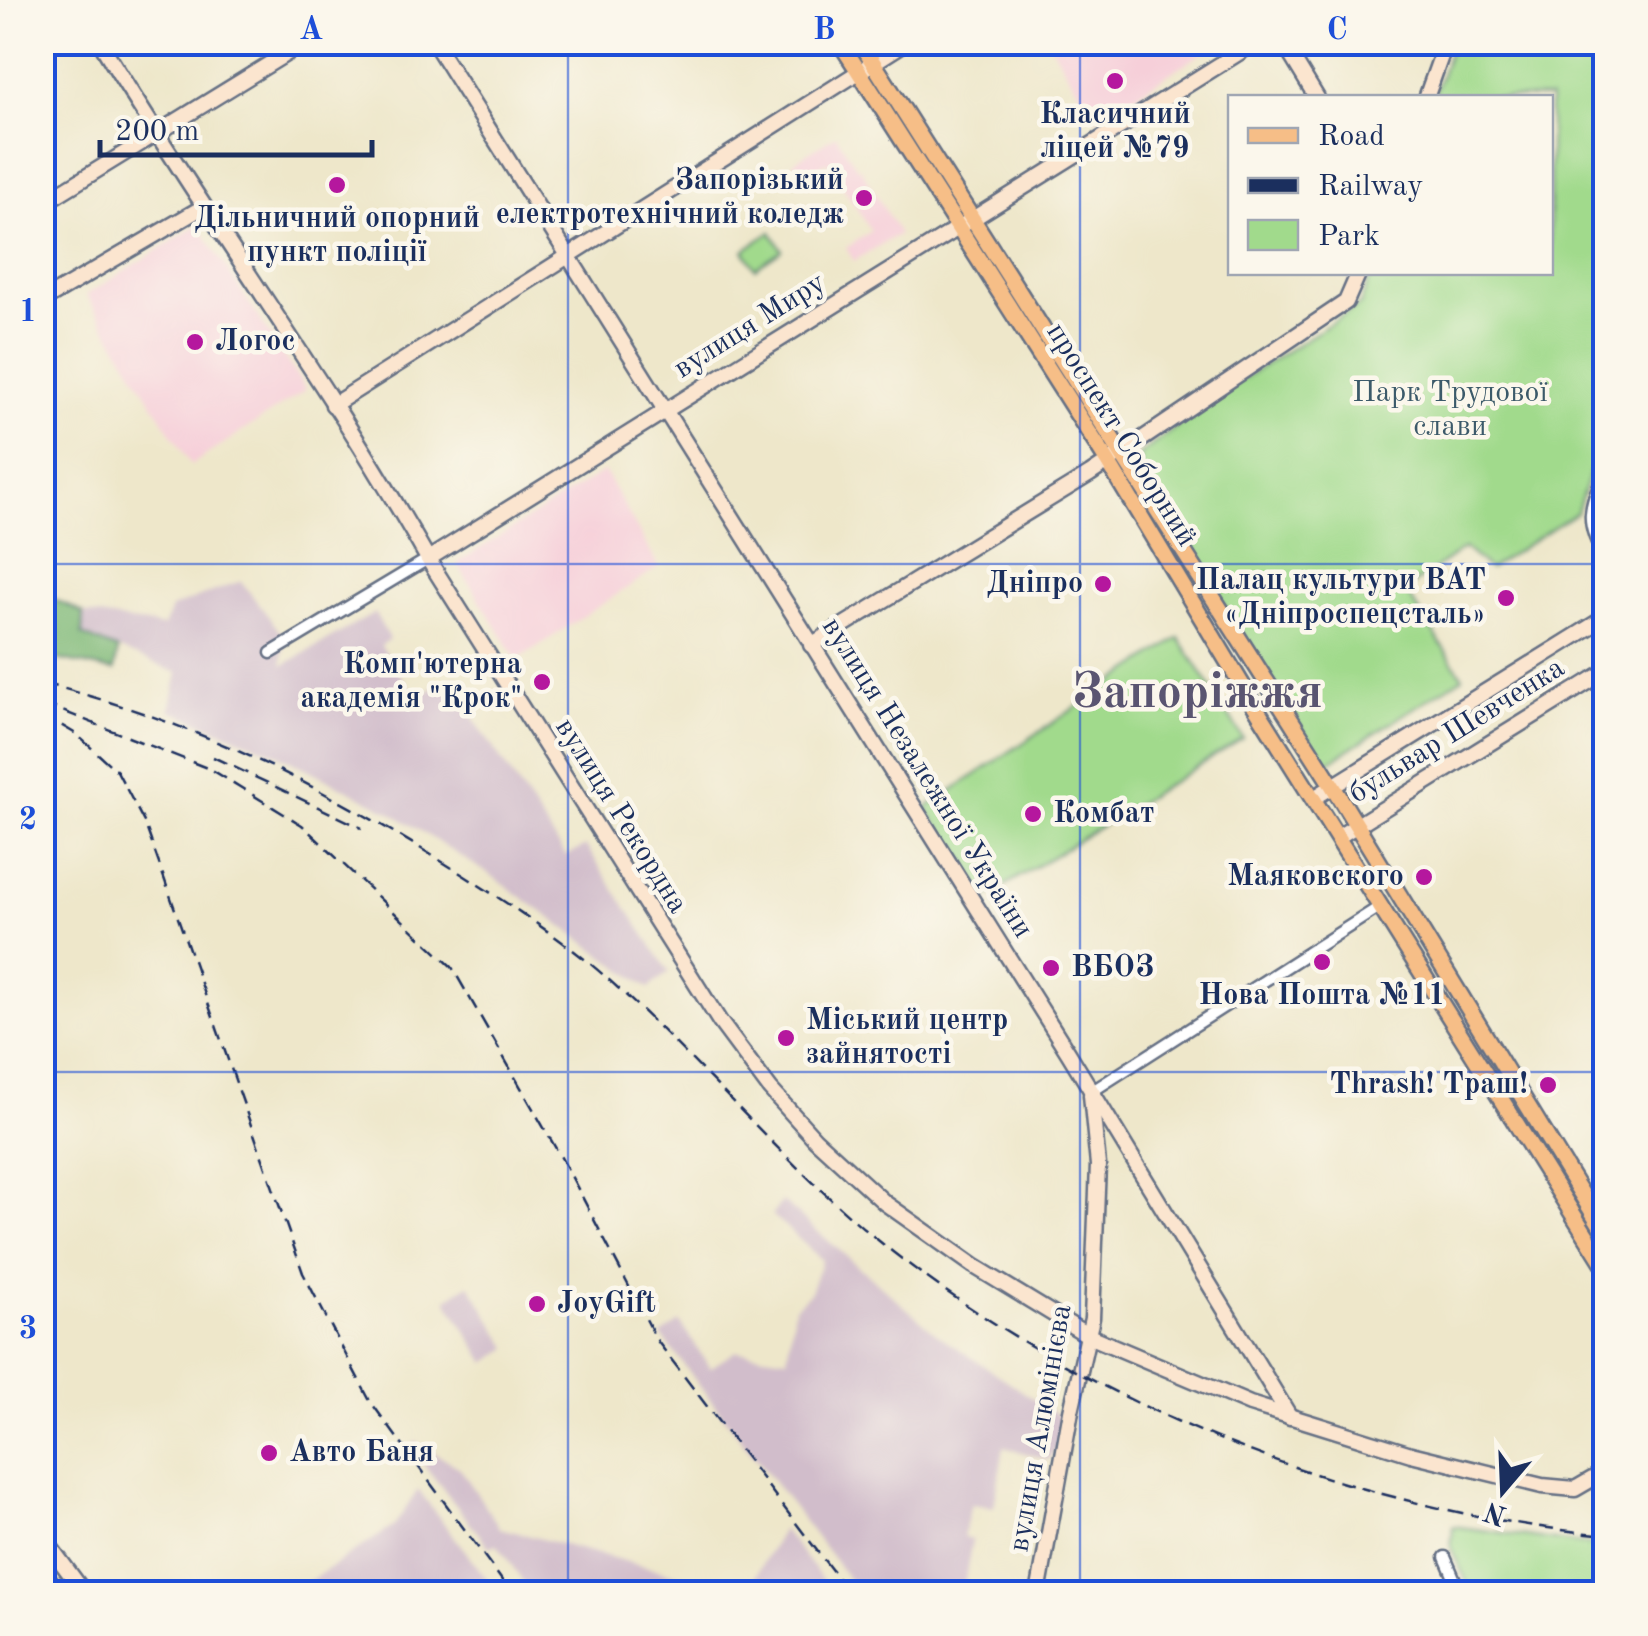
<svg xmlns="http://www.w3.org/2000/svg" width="1648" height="1636" font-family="'Old Standard TT',serif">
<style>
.built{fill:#f6cfd9}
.industrial{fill:#d1bdcb}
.green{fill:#a1da8c;stroke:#5e8475;stroke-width:2.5}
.forest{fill:#80ba78;stroke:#4e746b;stroke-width:2.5}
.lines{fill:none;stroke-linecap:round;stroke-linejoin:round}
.street-casing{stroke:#656f84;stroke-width:15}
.secondary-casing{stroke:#656f84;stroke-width:19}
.primary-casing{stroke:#656f84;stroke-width:20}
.street{stroke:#fff;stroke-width:10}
.secondary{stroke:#fbe5cf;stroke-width:14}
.primary{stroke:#f6be87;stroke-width:15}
.rail{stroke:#1b2f5e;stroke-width:2.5;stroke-dasharray:15 8;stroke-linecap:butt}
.grid{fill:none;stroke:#1d4ed8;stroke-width:2.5;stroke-opacity:0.55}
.poi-dot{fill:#b5179e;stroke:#fbf7ec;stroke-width:4}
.labels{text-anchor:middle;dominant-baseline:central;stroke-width:9;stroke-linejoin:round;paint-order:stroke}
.poi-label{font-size:30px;font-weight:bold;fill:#1b2f5e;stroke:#fbf7ec;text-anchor:end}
.street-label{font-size:30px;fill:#1b2f5e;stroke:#fbf7ec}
.park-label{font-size:30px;fill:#3c5a6a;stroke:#fbf7ec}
.town-label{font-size:50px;font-weight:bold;fill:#5a5571;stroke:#fbf7ec}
.neatline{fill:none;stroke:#1d4ed8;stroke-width:4}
.grid-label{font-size:32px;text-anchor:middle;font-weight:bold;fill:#1d4ed8}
</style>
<rect width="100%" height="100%" fill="#fbf7ec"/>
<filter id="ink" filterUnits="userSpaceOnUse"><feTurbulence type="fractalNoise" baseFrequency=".01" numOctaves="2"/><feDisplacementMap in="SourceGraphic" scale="20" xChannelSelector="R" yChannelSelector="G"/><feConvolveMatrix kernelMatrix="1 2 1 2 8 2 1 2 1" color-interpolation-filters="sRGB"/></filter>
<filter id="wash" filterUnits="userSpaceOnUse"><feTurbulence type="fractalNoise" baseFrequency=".0048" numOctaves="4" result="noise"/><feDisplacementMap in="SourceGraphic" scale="40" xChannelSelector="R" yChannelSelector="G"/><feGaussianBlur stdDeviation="2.25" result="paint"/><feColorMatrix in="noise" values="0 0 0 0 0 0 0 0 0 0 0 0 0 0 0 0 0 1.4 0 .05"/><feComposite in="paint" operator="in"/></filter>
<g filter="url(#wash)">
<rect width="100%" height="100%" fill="#eee7ca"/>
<g class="built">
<polygon points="1049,43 1219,43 1096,119"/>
<polygon points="836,135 857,168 860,167 899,234 854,261 846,248 871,231 827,162 802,177 793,162"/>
<polygon points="198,225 306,390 191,465 86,295"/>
<polygon points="604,471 659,567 517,660 457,563"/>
</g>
<g class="industrial">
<polygon points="241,581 285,638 282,666 375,613 389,639 381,646 416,697 457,676 470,697 465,706 566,856 586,846 669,972 649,988 492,876 387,810 276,753 170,710 178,673 82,635 83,613 164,627 171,608"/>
<polygon points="782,1201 938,1335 1065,1420 1062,1439 1049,1460 1004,1447 994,1507 971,1504 963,1537 972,1540 964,1585 970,1593 859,1593 661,1335 680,1322 710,1368 736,1351 787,1358 794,1308 809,1294 822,1260 772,1215"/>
<polygon points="469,1284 509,1348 486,1363 446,1299"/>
<polygon points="416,1442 460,1468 500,1528 746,1593 782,1529 833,1593 531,1593 497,1544 489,1547 409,1446"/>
<polygon points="418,1490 498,1593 291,1593 394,1526"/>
</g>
<g class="green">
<polygon points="1452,43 1605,43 1605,425 1577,512 1489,569 1464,548 1405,590 1463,677 1324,765 1256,659 1143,473 1139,455 1233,385 1360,305 1371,273 1550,272 1550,98 1433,97"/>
<polygon points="771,232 782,250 755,268 744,250"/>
<polygon points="1179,638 1243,738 985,898 926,808"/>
<polygon points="1453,1526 1605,1547 1605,1593 1472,1593 1451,1548"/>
</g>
<polygon class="forest" points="43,594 83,613 82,635 118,650 114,671 43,656"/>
</g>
<g filter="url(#ink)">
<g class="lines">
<g class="street-casing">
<g id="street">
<path d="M1606,468C1590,506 1582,521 1606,559"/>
<polyline points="271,653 428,559"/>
<polyline points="1091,1092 1381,906"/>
<polyline points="1445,1557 1461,1594"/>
</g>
</g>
<g class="secondary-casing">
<g id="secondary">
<path d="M100,42C205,217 328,382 428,559L720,1022L770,1089L815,1139L885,1203L974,1266L1089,1336L1250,1404L1411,1454L1542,1486L1575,1489L1606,1471"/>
<polyline points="434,42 1069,1054 1290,1417"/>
<polyline points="1283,42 1317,98"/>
<polyline points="1426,98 1446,42"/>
<polyline points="42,204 305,42"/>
<polyline points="42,301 203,207"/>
<polyline points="333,405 906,42"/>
<polyline points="428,559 1256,42"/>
<polyline points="811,645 1090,474 1346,302 1359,272"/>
<polyline points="1314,798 1606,617"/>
<polyline points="1338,837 1606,671"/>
<polyline points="42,1536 85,1594"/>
<polyline points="42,1570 60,1594"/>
<polyline points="1038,1594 1071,1411 1092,1318 1098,1165 1091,1095"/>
</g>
</g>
<g class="primary-casing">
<g id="primary">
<polyline points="840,42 1108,462 1248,695 1606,1267"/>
<polyline points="860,42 1332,785 1606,1234"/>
</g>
</g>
<use href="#street" class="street"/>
<use href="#secondary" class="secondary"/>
<use href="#primary" class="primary"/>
<g class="rail">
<path d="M42,683C202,723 334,792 471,880C522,913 574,947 618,988C712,1074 793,1174 894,1253C1097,1410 1351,1510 1606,1535"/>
<polyline points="42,703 212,770 302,825 452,967 567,1168 658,1342 850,1594"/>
<polyline points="42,714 76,734 117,771 145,824 303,1273 370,1401 512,1594"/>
<polyline points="213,757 362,828"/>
</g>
</g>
</g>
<path class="grid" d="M568,42V1594M1080,42V1594M42,564H1606M42,1072H1606"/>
<g class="poi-dot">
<circle cx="1115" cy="81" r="10"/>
<circle cx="337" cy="185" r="10"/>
<circle cx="864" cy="198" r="10"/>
<circle cx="195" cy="342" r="10"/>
<circle cx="1103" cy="584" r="10"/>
<circle cx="1506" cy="598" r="10"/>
<circle cx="542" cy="682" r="10"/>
<circle cx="1033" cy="814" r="10"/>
<circle cx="1424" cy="877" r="10"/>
<circle cx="1322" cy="962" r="10"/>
<circle cx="1051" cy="968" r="10"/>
<circle cx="786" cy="1038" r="10"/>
<circle cx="1548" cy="1085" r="10"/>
<circle cx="537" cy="1304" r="10"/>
<circle cx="269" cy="1453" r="10"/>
</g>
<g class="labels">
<g class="poi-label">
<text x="1115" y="115" text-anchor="middle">Класичний<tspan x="1115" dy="34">ліцей №79</tspan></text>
<text x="844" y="181">Запорізький<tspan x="844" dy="34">електротехнічний коледж</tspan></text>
<text x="337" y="219" text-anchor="middle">Дільничний опорний<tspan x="337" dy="34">пункт поліції</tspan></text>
<text x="215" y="342" text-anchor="start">Логос</text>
<text x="1486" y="581">Палац культури ВАТ<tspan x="1486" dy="34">«Дніпроспецсталь»</tspan></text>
<text x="1083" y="584">Дніпро</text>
<text x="522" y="665">Комп'ютерна<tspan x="522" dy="34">академія "Крок"</tspan></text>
<text x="1053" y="814" text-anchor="start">Комбат</text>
<text x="1404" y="877">Маяковского</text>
<text x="1071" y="968" text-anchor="start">ВБОЗ</text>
<text x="1322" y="996" text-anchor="middle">Нова Пошта №11</text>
<text x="806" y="1021" text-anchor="start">Міський центр<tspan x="806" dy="34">зайнятості</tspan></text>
<text x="1528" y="1085">Thrash! Траш!</text>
<text x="557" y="1304" text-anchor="start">JoyGift</text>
<text x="289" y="1453" text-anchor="start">Авто Баня</text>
</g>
<g class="street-label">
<text transform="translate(750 326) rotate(-32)">вулиця Миру</text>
<text transform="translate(1121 435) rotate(58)">проспект Соборний</text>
<text transform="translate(1457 731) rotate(-32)">бульвар Шевченка</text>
<text transform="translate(927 778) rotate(58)">вулиця Незалежної України</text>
<text transform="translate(621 816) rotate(58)">вулиця Рекордна</text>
<text transform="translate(1041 1428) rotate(-80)">вулиця Алюмінієва</text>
</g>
<g class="park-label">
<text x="1450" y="393">Парк Трудової<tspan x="1450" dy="34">слави</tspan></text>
</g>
<g class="town-label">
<text x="1197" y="694">Запоріжжя</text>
</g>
</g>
<rect width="1648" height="1636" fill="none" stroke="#fbf7ec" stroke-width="110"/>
<rect x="1228" y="95" width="325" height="180" fill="#fbf7ec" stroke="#a1a7b3" stroke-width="2.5"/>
<rect x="1248" y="128" width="50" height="15" fill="#f6be87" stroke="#a1a7b3" stroke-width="2.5"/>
<text x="1318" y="145" font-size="30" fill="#1b2f5e">Road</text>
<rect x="1248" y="178" width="50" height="15" fill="#1b2f5e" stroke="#a1a7b3" stroke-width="2.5"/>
<text x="1318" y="195" font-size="30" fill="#1b2f5e">Railway</text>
<rect x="1248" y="220" width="50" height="30" fill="#a1da8c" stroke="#a1a7b3" stroke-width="2.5"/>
<text x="1318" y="245" font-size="30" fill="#1b2f5e">Park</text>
<g transform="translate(1503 1491) rotate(199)" stroke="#fbf7ec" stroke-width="8" paint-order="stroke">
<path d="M0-8L18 38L0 25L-18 38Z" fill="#1b2f5e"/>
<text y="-15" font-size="28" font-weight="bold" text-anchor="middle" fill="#1b2f5e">N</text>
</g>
<path d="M100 140v15h272v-15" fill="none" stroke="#1b2f5e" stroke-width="5"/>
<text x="115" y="140" font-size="30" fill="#1b2f5e" stroke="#fbf7ec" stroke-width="8" paint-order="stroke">200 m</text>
<rect x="55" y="55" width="1538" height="1526" class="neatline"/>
<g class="grid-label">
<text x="311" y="39">A</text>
<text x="824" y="39">B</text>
<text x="1337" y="39">C</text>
<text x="28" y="321">1</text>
<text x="28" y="829">2</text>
<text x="28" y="1338">3</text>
</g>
</svg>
